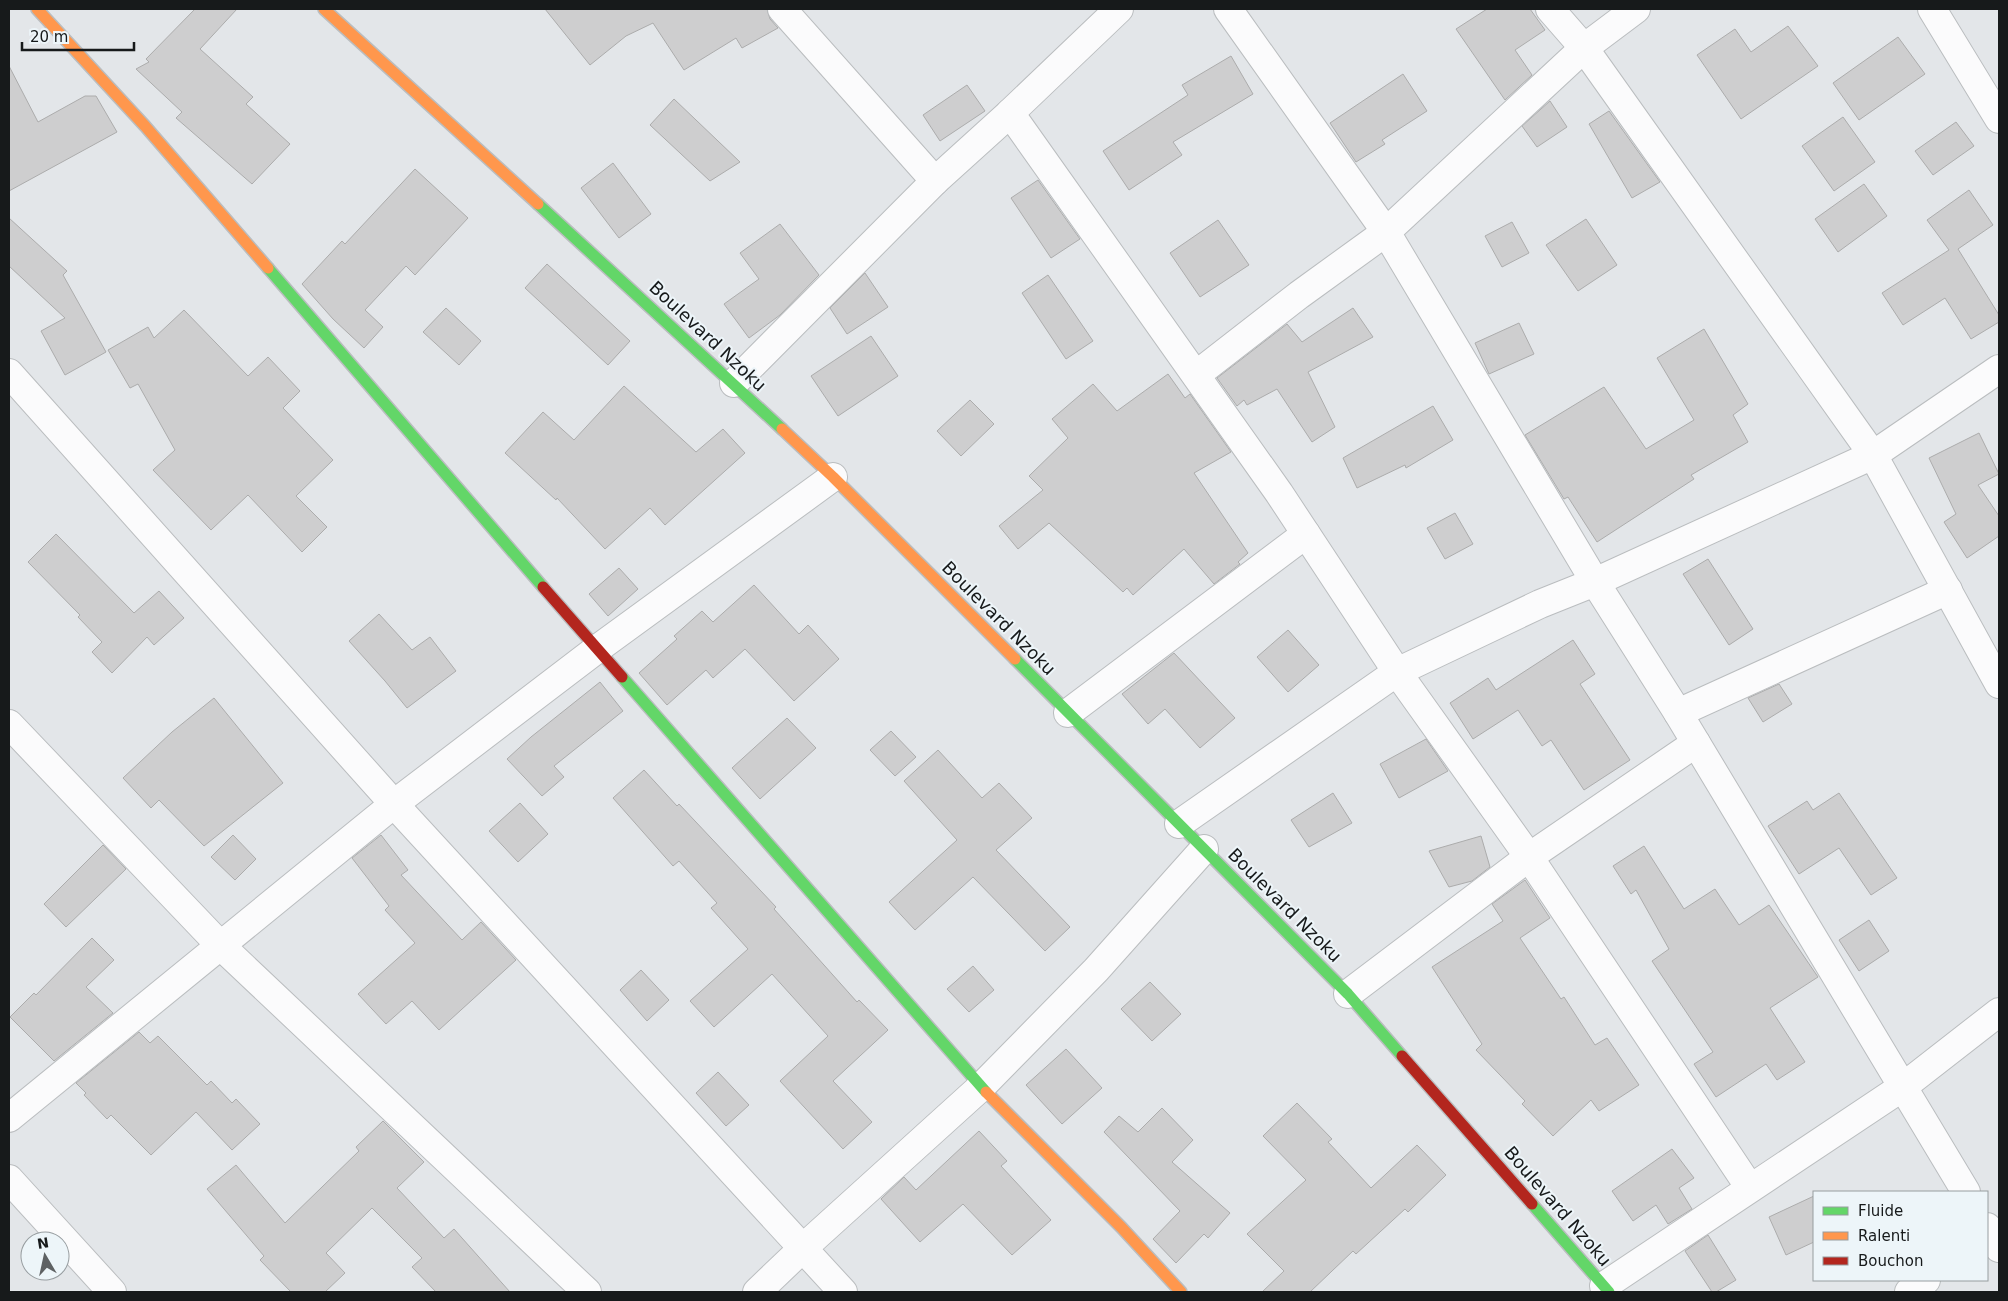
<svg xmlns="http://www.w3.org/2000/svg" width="2008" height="1301" font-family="'DejaVu Sans',sans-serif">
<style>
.building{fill:#cececf;stroke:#acacac}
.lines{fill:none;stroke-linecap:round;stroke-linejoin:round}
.street-casing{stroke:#babdbf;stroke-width:30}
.fast-casing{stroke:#babdbf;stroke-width:14}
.slow-casing{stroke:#babdbf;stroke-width:14}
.jam-casing{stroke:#babdbf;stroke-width:14}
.street{stroke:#fbfbfc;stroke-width:28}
.fast{stroke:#63d668;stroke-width:11}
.slow{stroke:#ff974d;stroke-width:11}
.jam{stroke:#b3261e;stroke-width:11}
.labels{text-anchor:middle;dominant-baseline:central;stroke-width:4;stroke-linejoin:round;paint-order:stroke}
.street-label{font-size:18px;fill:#171a1b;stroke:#edf5f9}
</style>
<rect width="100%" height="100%" fill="#e3e6e9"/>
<g class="building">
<polygon points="195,9 237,9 200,49 253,97 246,104 290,144 252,184 176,118 182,112 136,69 149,62 146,59"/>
<polygon points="545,9 767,9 770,19 778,28 742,48 736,38 684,70 653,23 626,36 590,65"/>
<polygon points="1487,9 1530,9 1545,30 1515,50 1532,75 1505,100 1456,29"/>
<polygon points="1788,26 1818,66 1741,119 1697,55 1735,29 1751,52"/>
<polygon points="1898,37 1925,74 1859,120 1833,83"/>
<polygon points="1231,56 1253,94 1173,142 1182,155 1129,190 1103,151 1188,95 1182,85"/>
<polygon points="9,66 38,122 85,96 96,96 117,132 9,191"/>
<polygon points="1403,74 1427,111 1382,140 1385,144 1356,162 1330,123"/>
<polygon points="967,85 985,111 940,141 923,115"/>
<polygon points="674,99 740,162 710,181 650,125"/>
<polygon points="1550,101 1567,127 1537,147 1522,126"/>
<polygon points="1609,111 1660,182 1632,198 1589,124"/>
<polygon points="1843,117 1875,162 1834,191 1802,146"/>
<polygon points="1956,122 1974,146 1933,175 1915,151"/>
<polygon points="613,163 651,214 619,238 581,188"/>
<polygon points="415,169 468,218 415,275 406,266 365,310 383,327 364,348 333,319 302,284 342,241 345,244"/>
<polygon points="1038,180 1080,239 1051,258 1011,198"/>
<polygon points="1864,184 1887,216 1838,252 1815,219"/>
<polygon points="1969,190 1993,225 1958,249 1999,315 1999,322 1971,339 1945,298 1903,325 1882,293 1949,250 1927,220"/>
<polygon points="9,218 67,271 63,275 106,352 65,375 41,331 65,318 9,266"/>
<polygon points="1586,219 1617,265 1578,291 1546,245"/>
<polygon points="1218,220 1249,265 1200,297 1170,253"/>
<polygon points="1512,222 1529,253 1502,267 1485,236"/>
<polygon points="780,224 819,275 780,315 749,338 724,304 759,279 740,253"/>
<polygon points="547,264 630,341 608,365 525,288"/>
<polygon points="865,273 888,307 847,334 830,308"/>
<polygon points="1048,275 1093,341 1066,359 1022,293"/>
<polygon points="446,308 481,341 459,365 423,332"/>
<polygon points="1353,308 1373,337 1308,372 1335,427 1312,442 1277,389 1247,405 1244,400 1237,406 1217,378 1287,324 1302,342"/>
<polygon points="184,310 248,376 268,357 300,391 283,408 333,460 296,496 327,527 302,552 248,495 211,530 153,470 175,450 138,384 130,388 108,350 148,327 154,338"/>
<polygon points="1519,323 1534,354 1489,374 1475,343"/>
<polygon points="1704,329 1748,404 1733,415 1748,442 1691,475 1694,479 1597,542 1568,497 1564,499 1525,435 1604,387 1646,449 1694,420 1657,358"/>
<polygon points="871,336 898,376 838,416 811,376"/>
<polygon points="1168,374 1185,398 1190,394 1231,452 1194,473 1248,553 1238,562 1240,564 1214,584 1184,549 1133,595 1127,588 1123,592 1049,523 1018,549 999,526 1043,490 1029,476 1068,438 1052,419 1093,384 1117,411"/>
<polygon points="624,386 696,452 723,429 745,453 665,525 650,508 605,549 557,498 556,500 505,453 543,412 574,440"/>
<polygon points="970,400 994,424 961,456 937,431"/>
<polygon points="1433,406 1453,440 1406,468 1405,465 1357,488 1343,458"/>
<polygon points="1979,433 1999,474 1978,485 1999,516 1999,536 1967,558 1944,522 1956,514 1929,458"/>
<polygon points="1455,513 1473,544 1445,559 1427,528"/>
<polygon points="56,534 134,613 159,591 184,618 154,645 147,637 112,673 92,652 102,642 78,617 80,615 28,562"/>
<polygon points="1708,559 1753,629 1729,645 1683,574"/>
<polygon points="619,568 638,589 608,616 589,594"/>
<polygon points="754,585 799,634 808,625 839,659 794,701 745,649 713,678 706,670 667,705 639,673 677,639 674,636 702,611 713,622"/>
<polygon points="379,614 412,650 430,637 456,671 407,708 385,681 349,641"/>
<polygon points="1288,630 1319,665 1288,692 1257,657"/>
<polygon points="1573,640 1595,674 1580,684 1630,760 1584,790 1551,740 1542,746 1518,710 1473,739 1450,703 1488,678 1496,690"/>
<polygon points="1174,653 1235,718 1200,748 1165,709 1148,724 1122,694"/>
<polygon points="600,682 623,711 554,766 564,777 542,796 507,759 531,737"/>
<polygon points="1779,684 1792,704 1763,722 1748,698"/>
<polygon points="214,698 283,783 204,846 159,800 151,808 123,778 172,732"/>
<polygon points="787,718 816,748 760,799 732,768"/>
<polygon points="891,731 916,757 895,776 870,750"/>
<polygon points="1426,739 1448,771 1399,798 1380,764"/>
<polygon points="938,750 982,798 999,783 1032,818 996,850 1070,927 1045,951 973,877 915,930 889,902 957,840 904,781"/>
<polygon points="644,770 677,806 679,804 776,907 774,909 857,1002 859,1000 888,1030 833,1081 872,1122 843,1149 780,1081 828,1036 772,974 714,1027 690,1001 748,949 711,908 717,903 679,861 673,866 613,798"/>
<polygon points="1333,793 1352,823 1309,847 1291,820"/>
<polygon points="1839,793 1897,878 1871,895 1839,848 1799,874 1768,826 1807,801 1813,810"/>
<polygon points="520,803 548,834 518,862 489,831"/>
<polygon points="233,835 256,859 235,880 211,857"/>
<polygon points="381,835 408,870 401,875 462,940 481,922 516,960 439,1030 412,1001 386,1024 358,994 415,943 385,910 389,906 352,858"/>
<polygon points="1481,836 1490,867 1472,881 1449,887 1429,851"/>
<polygon points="103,845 126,869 66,927 44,904"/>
<polygon points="1644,846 1684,909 1715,889 1739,925 1769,905 1818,977 1770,1008 1805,1062 1777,1080 1766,1064 1716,1097 1694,1064 1713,1052 1652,961 1669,949 1636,890 1631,894 1613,866"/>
<polygon points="1525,880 1550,918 1520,938 1561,999 1564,997 1595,1045 1607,1038 1639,1085 1599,1111 1591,1100 1553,1136 1522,1104 1525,1101 1476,1050 1482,1044 1432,967 1503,921 1492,904"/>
<polygon points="1869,920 1889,951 1859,971 1839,940"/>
<polygon points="92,938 114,960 86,987 113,1013 54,1061 10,1017 34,993 36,995"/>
<polygon points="973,966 994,990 969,1012 947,989"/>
<polygon points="641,970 669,1000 647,1021 620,990"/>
<polygon points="1150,982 1181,1014 1152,1041 1121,1009"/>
<polygon points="139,1032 150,1043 158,1036 207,1085 211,1081 232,1103 236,1099 260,1124 232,1150 196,1112 151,1155 111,1115 107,1119 84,1095 86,1093 76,1083"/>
<polygon points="1066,1049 1102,1088 1062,1124 1026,1085"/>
<polygon points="718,1072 749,1105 726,1126 696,1093"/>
<polygon points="1297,1103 1332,1139 1328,1142 1371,1188 1417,1145 1446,1175 1408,1212 1405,1209 1356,1254 1353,1251 1310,1292 1262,1292 1284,1271 1247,1234 1306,1180 1263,1136"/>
<polygon points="1162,1108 1193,1140 1172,1162 1230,1213 1208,1238 1204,1234 1176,1263 1153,1239 1180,1211 1104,1132 1119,1116 1138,1132"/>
<polygon points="383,1121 424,1162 397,1188 444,1238 454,1229 510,1292 436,1292 412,1267 422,1258 372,1208 326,1253 345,1273 325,1292 291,1292 260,1260 264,1256 207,1189 236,1165 285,1223 359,1151 356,1147"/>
<polygon points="979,1131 1007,1161 1001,1166 1051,1220 1012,1255 963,1204 920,1242 881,1199 904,1177 916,1190"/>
<polygon points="1672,1149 1694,1178 1679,1188 1692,1209 1668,1224 1656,1205 1633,1221 1612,1191"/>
<polygon points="1814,1196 1814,1242 1786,1255 1769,1217"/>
<polygon points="1708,1235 1736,1280 1716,1292 1712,1292 1685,1251"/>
</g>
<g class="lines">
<g class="street-casing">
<g id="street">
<polyline points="782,9 935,181"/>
<polyline points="1228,9 1386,232 1595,582 1678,713 1966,1192"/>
<polyline points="1550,9 1584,48 1873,455 1999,684"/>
<polyline points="1932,9 1999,119"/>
<polyline points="1010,113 1279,493 1397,672 1529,857 1750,1188"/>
<polyline points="9,373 394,804 843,1292"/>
<polyline points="1196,375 1299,295 1386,232 1584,48 1636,9"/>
<polyline points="734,383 935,181 1010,113 1119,9"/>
<polyline points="1068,713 1306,534"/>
<polyline points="1678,713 1948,590"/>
<polyline points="9,724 220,945 587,1292"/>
<polyline points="1179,824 1397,672 1540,604 1595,582 1873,455 1999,369"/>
<polyline points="1348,994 1529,857 1696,743"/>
<polyline points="9,1118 394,804 597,649 833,477"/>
<polyline points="9,1179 112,1292"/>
<polyline points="1987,1227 1999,1248"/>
<polyline points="1604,1286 1904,1086 1999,1012"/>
<polyline points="757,1292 803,1248 981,1087 1096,970 1204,849"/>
<polyline points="1909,1292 1926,1280"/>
</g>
</g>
<g class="fast-casing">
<g id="fast">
<polyline points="538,204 782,429"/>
<polyline points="268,268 543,587"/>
<polyline points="1015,659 1348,994 1402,1056"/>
<polyline points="622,677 986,1092"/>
<polyline points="1532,1204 1609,1292"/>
</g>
</g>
<g class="slow-casing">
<g id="slow">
<polyline points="37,9 145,126 268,268"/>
<polyline points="324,9 538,204"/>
<polyline points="782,429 833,477 1015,659"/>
<polyline points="986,1092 1121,1227 1181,1292"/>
</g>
</g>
<g class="jam-casing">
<g id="jam">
<polyline points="543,587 622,677"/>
<polyline points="1402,1056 1532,1204"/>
</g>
</g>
<use href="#street" class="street"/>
<use href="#fast" class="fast"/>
<use href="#slow" class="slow"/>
<use href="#jam" class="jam"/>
</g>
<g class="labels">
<g class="street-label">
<text transform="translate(708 336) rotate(43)">Boulevard Nzoku</text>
<text transform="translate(999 618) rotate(45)">Boulevard Nzoku</text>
<text transform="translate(1285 905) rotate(45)">Boulevard Nzoku</text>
<text transform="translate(1558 1206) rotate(49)">Boulevard Nzoku</text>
</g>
</g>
<rect width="2008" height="1301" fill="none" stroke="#171a1b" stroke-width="20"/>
<rect x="1813" y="1191" width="175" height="90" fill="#edf5f9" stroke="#979da0"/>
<rect x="1823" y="1207" width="25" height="8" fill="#63d668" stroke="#979da0"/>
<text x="1858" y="1216" font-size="15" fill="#171a1b">Fluide</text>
<rect x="1823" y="1232" width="25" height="8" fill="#ff974d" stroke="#979da0"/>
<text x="1858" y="1241" font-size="15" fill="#171a1b">Ralenti</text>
<rect x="1823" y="1257" width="25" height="8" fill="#b3261e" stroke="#979da0"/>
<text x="1858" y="1266" font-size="15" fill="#171a1b">Bouchon</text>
<g transform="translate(45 1256) rotate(351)"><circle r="24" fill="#edf5f9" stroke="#979da0"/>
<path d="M0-4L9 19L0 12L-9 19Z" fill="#5e6163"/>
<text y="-8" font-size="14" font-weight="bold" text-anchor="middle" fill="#171a1b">N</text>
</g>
<path d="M22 42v8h112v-8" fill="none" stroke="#171a1b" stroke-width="2.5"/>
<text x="30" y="42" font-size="15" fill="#171a1b" stroke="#edf5f9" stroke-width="4" paint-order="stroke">20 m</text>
</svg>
